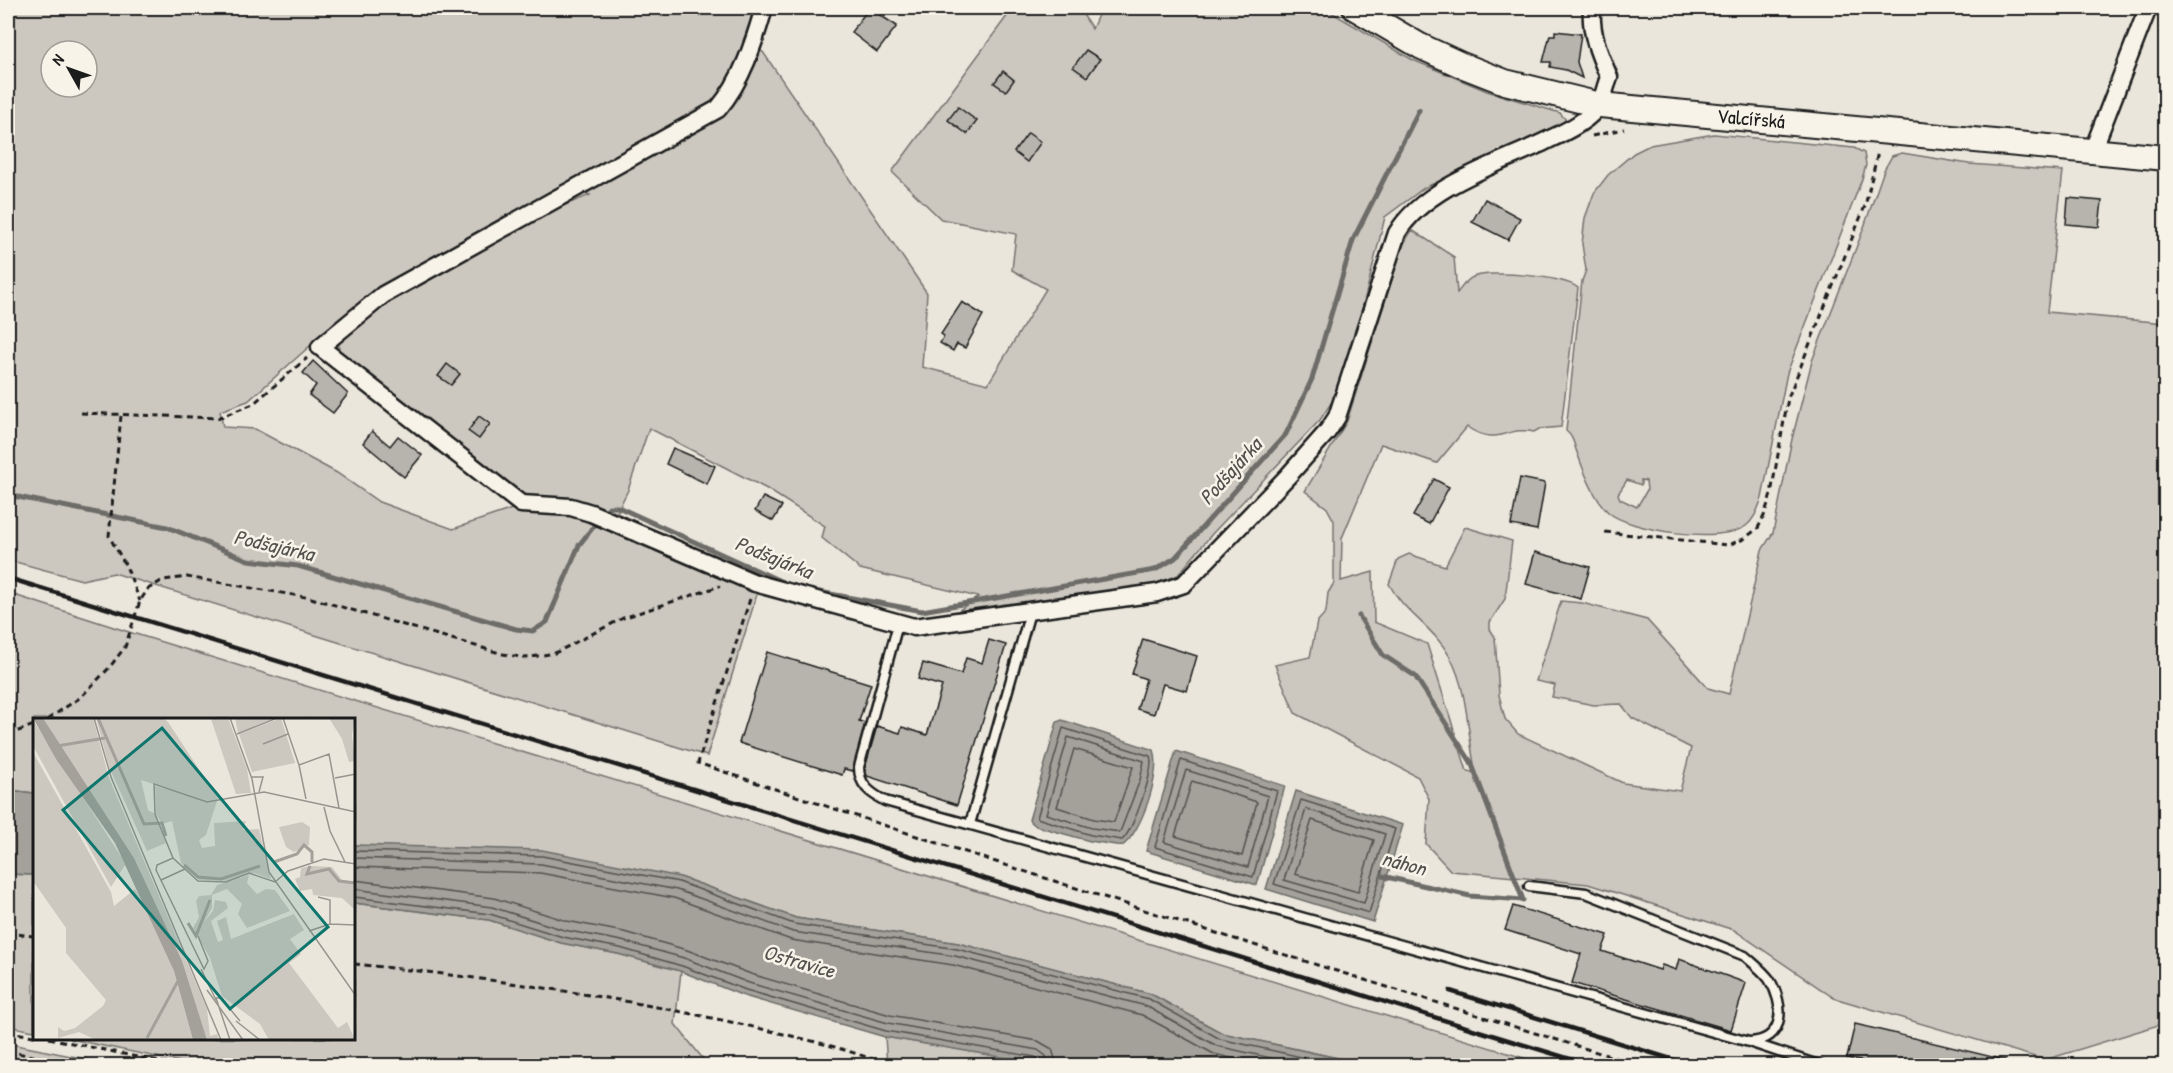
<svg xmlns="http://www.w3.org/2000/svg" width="2173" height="1073" font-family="'Patrick Hand',sans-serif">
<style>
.green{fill:#ccc8c0;stroke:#74726e;stroke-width:1.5;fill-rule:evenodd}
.water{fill:#a3a19a;stroke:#6d6c68;stroke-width:1.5}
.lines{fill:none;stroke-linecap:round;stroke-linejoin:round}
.shore{stroke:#52514e;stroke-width:1.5}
.stream{stroke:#6d6c68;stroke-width:5}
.building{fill:#b6b4ac;stroke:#1c1c1c;stroke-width:1.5}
.service-casing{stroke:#1c1c1c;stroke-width:13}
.minor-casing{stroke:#1c1c1c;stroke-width:21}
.secondary-casing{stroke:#1c1c1c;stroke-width:28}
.path{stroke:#1c1c1c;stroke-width:3;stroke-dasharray:6 4.5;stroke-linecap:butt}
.service{stroke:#f7f3e8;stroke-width:8}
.minor{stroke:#f7f3e8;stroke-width:16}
.secondary{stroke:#f7f3e8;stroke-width:24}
.rail{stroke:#1c1c1c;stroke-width:4.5}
.labels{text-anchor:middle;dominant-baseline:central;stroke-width:5;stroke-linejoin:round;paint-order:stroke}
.street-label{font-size:20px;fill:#1c1c1c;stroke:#f7f3e8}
.water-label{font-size:21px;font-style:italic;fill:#52514e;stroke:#f7f3e8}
.inset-river{fill:none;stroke:#a3a19a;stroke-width:3}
.inset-road{fill:none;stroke:#98958f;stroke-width:1.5}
.view{fill:#0f766e;fill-opacity:0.15;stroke:#0f766e;stroke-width:3}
.inset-edge{fill:none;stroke:#1c1c1c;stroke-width:3}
</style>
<rect width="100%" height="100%" fill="#eae6dc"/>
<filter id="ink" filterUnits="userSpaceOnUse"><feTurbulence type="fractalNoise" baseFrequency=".0167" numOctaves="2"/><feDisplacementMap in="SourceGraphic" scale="12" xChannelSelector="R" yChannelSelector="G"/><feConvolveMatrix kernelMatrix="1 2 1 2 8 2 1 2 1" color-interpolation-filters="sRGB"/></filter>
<g filter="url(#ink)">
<g class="green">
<path d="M8,8H739L753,14L743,41L763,52L927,293L922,367L988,384L1046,289L1012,270L1016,234L941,219L892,172L1013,8H1079L1092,29L1101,8H1324L1413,60L1487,91L1560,113L1566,120L1548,132L1424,188L1385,217L1350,358L1335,397L1320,420L1212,534L1178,575L1153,587L949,617L978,597L860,569L822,538L825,526L767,489L649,428L628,490L616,514L577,502L521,498L339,354V339L383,301L523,222L590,195L573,188L482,231L410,270L311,345L248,401L220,411L223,427L255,429L337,473L379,502L453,529L518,507L569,512L758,591L707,756L114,573L82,580L8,560ZM51,51H87V87H51Z"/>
<path d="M1714,134L1854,148L1864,153L1866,165L1862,179L1787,373L1762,498C1758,508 1755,519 1746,526C1723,544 1629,531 1608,512C1595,500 1584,472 1578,455C1574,446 1574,437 1566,431L1582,281L1586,270L1582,244L1585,218L1594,193L1608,175L1634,153L1650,145ZM1627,480L1641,485V480L1646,481L1647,490L1637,507L1620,499L1618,494Z"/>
<path d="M1902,153L1969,164L2063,171L2047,312L2165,323V1023L2045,1060L1834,998L1734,930L1588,884L1451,871L1426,844L1429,799L1418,777L1295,713L1275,665L1310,657L1317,622L1326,612L1328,593L1334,583V521L1327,508L1305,491L1347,421L1403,245L1412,230L1454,257L1457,293C1462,287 1466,280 1473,277C1489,270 1566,276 1578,288L1561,427L1539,429L1534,432C1507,425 1498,448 1467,427L1437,463L1381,444L1342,538L1341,581L1373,572L1374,622L1427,644L1467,771L1476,773C1467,735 1469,693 1450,657C1434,627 1404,613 1389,584L1398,559L1409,554L1445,566L1465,527L1512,541L1505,599L1490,622V629L1495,637L1499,695L1505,719L1518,734L1623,783L1680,791L1691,748L1632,718L1621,704L1594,705L1552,697L1555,685L1536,681L1561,601L1582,603L1647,620L1708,688L1729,694L1762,550L1773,533L1792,439L1812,361L1863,230L1884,170L1892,156Z"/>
<polygon points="8,593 129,632 1547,1065 1370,1065 1222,1033 1151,994 958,943 796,918 680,877 354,845 354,719 34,719 34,793 8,790"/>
<polygon points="8,874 34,875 34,1031 8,1026"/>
<polygon points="354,903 489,920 561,943 618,954 681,971 675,1024 708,1065 200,1066 70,1039 354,1038"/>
<polygon points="885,1037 1052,1065 887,1065"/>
<polygon points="8,1043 16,1045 116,1065 8,1065"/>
</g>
<g class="water">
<path d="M1062,720L1154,750C1162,771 1141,834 1122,846L1090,841L1036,826L1029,820L1057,722Z"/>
<polygon points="1176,751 1285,786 1257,885 1146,851"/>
<polygon points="8,790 34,793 34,875 8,874"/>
<polygon points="1296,791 1403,825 1373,922 1266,889"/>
<polygon points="354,845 542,850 680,877 796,918 958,943 1151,994 1222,1033 1370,1065 1052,1066 989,1055 885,1037 744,996 680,971 618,954 561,943 489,920 354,903"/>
</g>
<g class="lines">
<g class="shore">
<path d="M1063,728L1150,756C1155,769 1133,832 1122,840L1091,835L1037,818Z"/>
<polygon points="1068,737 1144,761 1140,780 1120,832 1092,828 1046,814"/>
<polygon points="1074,749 1133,767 1114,822 1094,819 1057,807"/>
<polygon points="1181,760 1277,791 1253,877 1155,847"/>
<polygon points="1186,770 1268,796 1248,867 1164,842"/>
<polygon points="1192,781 1257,802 1242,856 1175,836"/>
<polygon points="1301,800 1395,829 1369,913 1274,884"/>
<polygon points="1306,809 1385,834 1364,903 1284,880"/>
<polygon points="1312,820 1374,840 1358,892 1295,874"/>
<polyline points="354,851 542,856 679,882 794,924 957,949 1149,999 1220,1039 1342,1066"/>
<polyline points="354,858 541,864 677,890 793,932 955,956 1146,1006 1217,1046 1307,1066"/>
<polyline points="354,867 540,873 674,898 791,940 953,965 1142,1015 1214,1054 1265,1066"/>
<polyline points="354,880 494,898 567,921 624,932 687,950 751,974 890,1015 1038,1041 1052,1049 1057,1066"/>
<polyline points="354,889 492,907 564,930 622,941 684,958 749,983 888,1023 1038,1050 1046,1056 1048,1066"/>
<polyline points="354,897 490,914 563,937 620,948 682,966 746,990 886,1031 1035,1057 1039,1060 1040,1066"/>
</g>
<g class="stream">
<polyline points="8,495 167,527 248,560 298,566 516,629 533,631 547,622 579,545 609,507 618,507 789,585"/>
<polyline points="809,590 922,611 1155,570 1175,558 1286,434 1312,379 1353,240 1419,110"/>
<polyline points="1359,616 1383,655 1415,676 1471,762 1523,900 1470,896 1382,876"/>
</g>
</g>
<g class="building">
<polygon points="869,8 897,26 877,52 851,32"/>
<polygon points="1555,31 1581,34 1577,62 1582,78 1566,70 1550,67 1551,62 1543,62 1550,35 1555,35"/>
<polygon points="1086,50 1100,59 1087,77 1073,67"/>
<polygon points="1003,71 1014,80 1006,91 994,83"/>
<polygon points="958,107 977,121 967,134 948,120"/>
<polygon points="1028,133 1041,142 1027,162 1014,152"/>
<polygon points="2068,198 2102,201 2099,227 2066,224"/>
<polygon points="1485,199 1520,218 1508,240 1472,222"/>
<polygon points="962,302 983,315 965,348 957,344 953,351 940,343 944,336 941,334"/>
<polygon points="313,361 348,394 333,413 309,395 316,385 303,373"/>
<polygon points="447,364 460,374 451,385 438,376"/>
<polygon points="479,416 490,424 479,439 468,431"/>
<polygon points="372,431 390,446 398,436 422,455 404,477 363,443"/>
<polygon points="673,448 715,466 707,484 666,464"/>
<polygon points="1520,478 1545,483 1537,530 1511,525"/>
<polygon points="1434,479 1449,487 1429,524 1413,516"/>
<polygon points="763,497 782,506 773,521 755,511"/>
<polygon points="1535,552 1590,567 1581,599 1526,584"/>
<polygon points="1143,639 1197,656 1187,691 1163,684 1154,714 1137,709 1146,679 1132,674"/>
<polygon points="989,640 1006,645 957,805 867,776 865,768 877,726 900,733 902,727 927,735 942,686 918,679 923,663 961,674 966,658 982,663"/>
<polygon points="767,652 871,684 859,721 865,723 853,771 844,769 842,775 739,743"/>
<polygon points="1513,906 1608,935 1602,951 1660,970 1662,965 1676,970 1679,959 1746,983 1731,1030 1572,983 1581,954 1505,930"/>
<polygon points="1855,1024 2005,1060 2005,1065 1880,1065 1847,1058"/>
</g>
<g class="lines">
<g class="service-casing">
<g id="service">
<path d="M898,624L859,767C859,785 870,793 885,801L1749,1042C1786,1041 1785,1004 1769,979C1762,970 1754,964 1745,956L1586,893L1529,886"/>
<polyline points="970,824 1030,612"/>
<polyline points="1752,1043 1821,1066"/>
</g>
</g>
<g class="minor-casing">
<g id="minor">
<path d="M764,8C754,43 742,81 718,109L383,295L320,347L521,504L571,507L591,513L755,583L914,627L1157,593L1184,584L1288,476L1327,432L1337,417L1397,233C1425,186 1501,163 1548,140C1565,132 1591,120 1600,103C1604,95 1606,85 1609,77C1599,54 1590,33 1592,8"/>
<polyline points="2093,150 2148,8"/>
</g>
</g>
<g class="secondary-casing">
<polyline id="secondary" points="1355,8 1420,46 1459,64 1505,82 1600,105 2166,158"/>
</g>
<g class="path">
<polyline points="1328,8 1335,12"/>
<polyline points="1592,136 1624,129"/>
<polyline points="81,413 218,418 253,404 307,358"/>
<polyline points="121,416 109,536 126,566 140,601"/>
<polyline points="1605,532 1728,545 1744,539 1758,528 1764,516 1771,494 1788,398 1865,206 1878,152"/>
<path d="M750,599L698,763C1011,869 1326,969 1642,1066"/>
<polyline points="48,719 81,697 109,668 125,647 140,601 148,589 163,580 187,577 311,598 503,654 526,658 555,653 623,618 720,586"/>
<polyline points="8,735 34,725"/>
<polyline points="8,933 34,936"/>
<path d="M354,964C510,980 667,1004 820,1043C844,1049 869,1058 893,1066"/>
<polyline points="8,1032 34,1036"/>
<polyline points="49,1038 179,1066"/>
<polyline points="8,1051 80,1066"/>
</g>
<use href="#service" class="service"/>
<use href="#minor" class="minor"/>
<use href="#secondary" class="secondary"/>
<g class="rail">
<polyline points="8,578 1593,1066"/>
<polyline points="1450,991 1694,1066"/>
</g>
</g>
</g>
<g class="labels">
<g class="street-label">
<text transform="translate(1751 118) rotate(5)">Valcířská</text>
</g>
<g class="water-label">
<text transform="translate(1230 471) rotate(-48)">Podšajárka</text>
<text transform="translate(274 545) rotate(13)">Podšajárka</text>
<text transform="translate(774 557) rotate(22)">Podšajárka</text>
<text transform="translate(1404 863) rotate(15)">náhon</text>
<text transform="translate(799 961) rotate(16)">Ostravice</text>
</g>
</g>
<g transform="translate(33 718)">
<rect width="322" height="322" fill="#eae6dc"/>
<path d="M10,0H60L76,60L174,291L177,318L184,316L186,322H174L138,221L101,140ZM63,0H130L135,4L185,80L173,117L166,122L169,130L182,128L181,105L213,103L210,112L226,111L238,161L221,155L195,163L166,162L148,145L139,103L129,106L123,96L122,68L155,77L108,62L115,92L122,96L133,125L114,133L76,49ZM195,0L214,51L218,75L203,76L178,1ZM202,0H242L205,15ZM248,0L262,45L219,54L206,16ZM296,0H322L319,17L322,43L316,44L309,21ZM0,2L89,140L92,147L78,169L0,28ZM0,34L78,174L81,188L102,171L121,204L141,253L160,322H63L46,314L25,320V309L31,313L42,310L70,288L73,282L33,235V210L0,163ZM269,104L277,109L276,127L261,134L253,129L246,109ZM278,148L299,149L309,162L319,164L322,160V192L309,180L280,177L279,171L267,173L262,161L267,159L268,150ZM216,157L214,165L224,176L233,171L242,172L257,193L214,210L205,196L209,186L194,171L179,177V190L171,204L180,193L182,182L193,184L195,190L178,203L185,224L190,222L184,203L193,199L198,221L261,196L271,212L257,221L268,236L256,245L305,310L314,304L322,322H236L227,306L189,278L177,240L160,210L166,199L163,183L166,178L178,177L184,167Z" fill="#ccc8c0"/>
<path d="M0,0H10L101,140L149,243L174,322H160L141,253L82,125L23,41Z" fill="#a3a19a"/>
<path class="inset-river" d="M65,0L111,106L129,105L133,118M24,28L72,20M241,144L264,136L271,127L279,134V144M151,147L165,159L188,161L227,148M277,148L274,156L296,151L306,163L323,165M155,205L163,218L177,182M114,320L145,263"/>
<path class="inset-road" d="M61,0L78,59L188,322M197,0L219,61L236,154L323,278M250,0L266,47L273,81M204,16L244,0M230,26L255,16M266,47L296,36L306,90M218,59H230L226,74M302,60L323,56M291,89L297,113L312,144M323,94L231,74L174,84L121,66L122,96L140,140L165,163L193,164L216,155L242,164L255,153L291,141L323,146M140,140L124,147L123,152L171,251L175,243L165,218M128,162L152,151M285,179L297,182V206M276,213L297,206L323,207M168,251L183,282M174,272L210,322M203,303L227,322M197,322L183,280H188L207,303"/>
<path class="view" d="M129,10L295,209L197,291L30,92Z"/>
<rect width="322" height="322" class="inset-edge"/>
</g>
<rect width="2173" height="1073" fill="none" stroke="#f7f3e8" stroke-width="30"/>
<rect x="15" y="15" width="2143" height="1043" fill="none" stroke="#1c1c1c" stroke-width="2" filter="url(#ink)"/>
<g transform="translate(69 69) rotate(310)"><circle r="28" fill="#f7f3e8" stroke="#9f9d96" stroke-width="1.5"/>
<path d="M0-4.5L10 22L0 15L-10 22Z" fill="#1c1c1c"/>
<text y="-9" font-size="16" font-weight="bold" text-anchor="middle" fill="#1c1c1c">N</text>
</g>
</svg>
